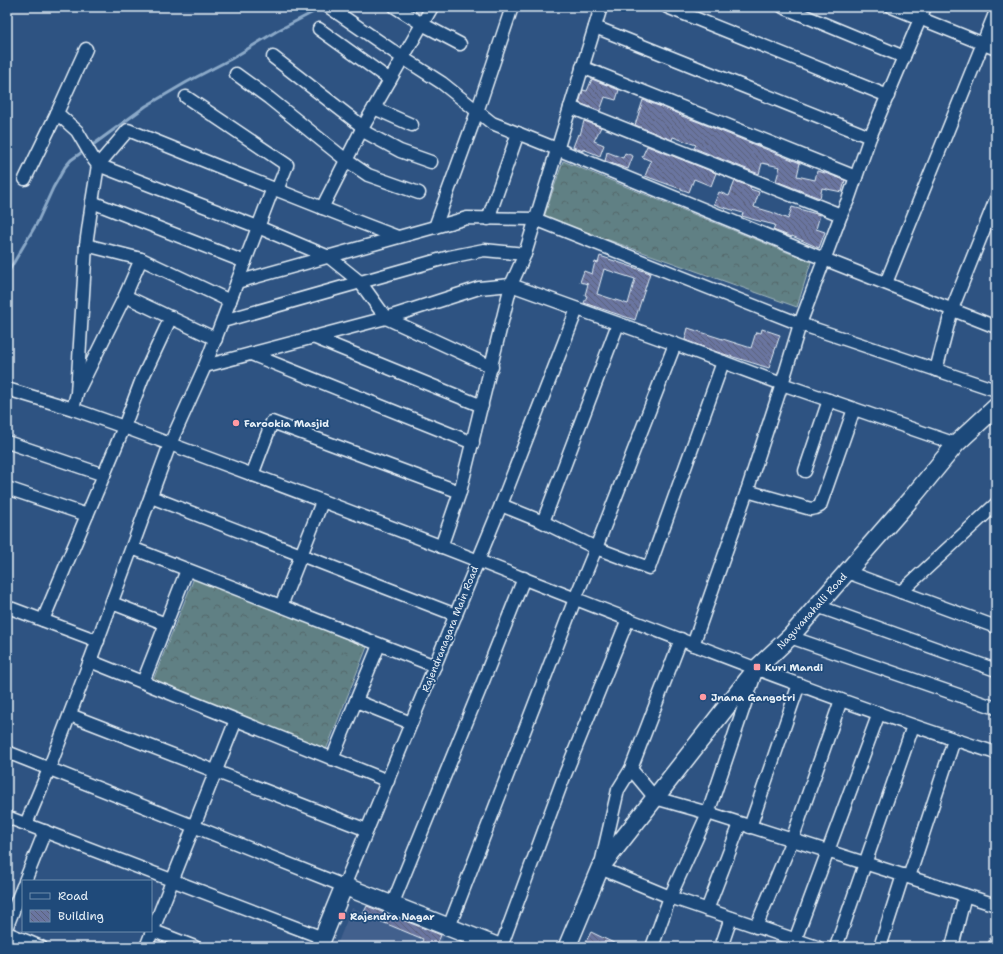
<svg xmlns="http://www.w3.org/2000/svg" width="1003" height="954" font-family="'Shantell Sans',sans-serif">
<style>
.built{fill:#43608d}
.forest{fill:url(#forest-crowns);stroke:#a4b8be}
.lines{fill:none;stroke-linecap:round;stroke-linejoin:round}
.stream{stroke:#8ba9c8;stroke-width:3}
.building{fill:url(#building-back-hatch);stroke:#e8f1f8;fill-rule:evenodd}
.street-casing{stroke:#e8f1f8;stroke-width:15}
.secondary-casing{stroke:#e8f1f8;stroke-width:20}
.street{stroke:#1f4a7a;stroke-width:12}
.secondary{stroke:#1f4a7a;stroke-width:17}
.poi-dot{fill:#ff9aa2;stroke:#1f4a7a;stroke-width:1.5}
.labels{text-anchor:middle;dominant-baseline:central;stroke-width:3.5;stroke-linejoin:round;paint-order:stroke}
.poi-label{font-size:10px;font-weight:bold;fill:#e8f1f8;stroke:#1f4a7a;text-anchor:start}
.street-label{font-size:10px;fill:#e8f1f8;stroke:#1f4a7a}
</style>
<defs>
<pattern id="forest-crowns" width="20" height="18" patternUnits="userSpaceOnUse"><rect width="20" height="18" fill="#608084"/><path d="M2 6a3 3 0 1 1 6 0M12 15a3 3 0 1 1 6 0" fill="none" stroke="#54676a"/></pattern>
<pattern id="building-back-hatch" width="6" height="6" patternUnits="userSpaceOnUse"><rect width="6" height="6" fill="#6a75a0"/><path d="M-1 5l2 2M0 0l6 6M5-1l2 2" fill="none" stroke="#5a6179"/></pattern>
</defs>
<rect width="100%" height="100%" fill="#2e5382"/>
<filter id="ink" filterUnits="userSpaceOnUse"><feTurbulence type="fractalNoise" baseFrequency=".025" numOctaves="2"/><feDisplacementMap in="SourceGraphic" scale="8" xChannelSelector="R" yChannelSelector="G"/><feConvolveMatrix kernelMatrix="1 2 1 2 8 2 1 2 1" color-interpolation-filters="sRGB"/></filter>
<g filter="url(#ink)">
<polygon class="built" points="377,903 446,932 439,947 336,947 352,908 371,916"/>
<g class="forest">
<polygon points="563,161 811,262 797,307 544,217"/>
<polygon points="194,578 367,647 326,750 153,680"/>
</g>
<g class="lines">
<g class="stream">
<polyline points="90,147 146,106 187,82 231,59 277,31 323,7"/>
<polyline points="7,274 37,223 53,188 65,167 71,160 85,150"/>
</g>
</g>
<g class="building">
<polygon points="592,79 619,90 616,100 605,97 600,111 579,103 583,90 587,91"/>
<polygon points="643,100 680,114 679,115 696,121 800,163 797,176 815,180 817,171 825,173 845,180 842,192 822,188 820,198 817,197 776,181 780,167 762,163 759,174 694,148 696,145 673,137 672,140 635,125"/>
<polygon points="584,121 601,127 594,141 604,145 600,156 583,149 583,151 573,147 578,134 580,135"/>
<polygon points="647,146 716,173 711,186 694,179 689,192 645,176 651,161 642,157"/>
<polygon points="607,152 623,158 625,153 633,156 628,169 605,161"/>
<polygon points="735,181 751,187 750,189 759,192 754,207 771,212 788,219 792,207 820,215 816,229 825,232 819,248 792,236 792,237 773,230 775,225 755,220 742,216 743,213 722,207 714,204 719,192 729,196"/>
<path d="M600,256L650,273L635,320L584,303L587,296L585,295L588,284L580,282L584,271L592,274L595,262L598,263ZM604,269L635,279L628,304L597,294Z"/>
<polygon points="688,328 751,348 756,332 761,333 762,329 780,335 769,368 714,351 685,340"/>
<polygon points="367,906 441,935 436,947 420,947 423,939 363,914"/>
<polygon points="591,932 622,947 583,947"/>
</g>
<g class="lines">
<g class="street-casing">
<g id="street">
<polyline points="329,7 403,58 442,83 492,123 557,149 824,259 996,327"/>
<polyline points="395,7 422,24 460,44"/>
<polyline points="667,7 888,96"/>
<polyline points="783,7 904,57"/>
<polyline points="892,7 996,49"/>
<polyline points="595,27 870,137"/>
<polyline points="319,29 390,80"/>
<polyline points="86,49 57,113 77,131 94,160 98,165 258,227 329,257 360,282 386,318 492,367"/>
<polyline points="273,57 363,127"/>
<polyline points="582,67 856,177"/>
<polyline points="236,74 269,98 346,160 368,175 419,193"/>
<polyline points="186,97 287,165 277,190"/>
<polyline points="570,107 841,215"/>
<polyline points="374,108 412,125"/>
<polyline points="361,130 400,151 431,162"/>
<polyline points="25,179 57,113"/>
<polyline points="92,202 245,262"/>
<polyline points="322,208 363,127 432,7"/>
<polyline points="488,219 518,133"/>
<polyline points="435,227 477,112 512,7"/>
<polyline points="86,245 141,259 230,301"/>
<polyline points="237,282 467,218 535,219 800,324 996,390"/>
<polyline points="886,283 996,11"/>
<polyline points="125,296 216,339"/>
<polyline points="223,321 449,257 484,250 525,254"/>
<polyline points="313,337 482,406"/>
<polyline points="251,354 473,443"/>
<polyline points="205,366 386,318 479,288 511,285 675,344 782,384 956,444"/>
<polyline points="936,370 952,309 996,199"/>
<path d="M7,389L73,409L124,427C257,476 390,526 522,578C679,639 836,702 996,753"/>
<polyline points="79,389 125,296 141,259"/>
<path d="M73,409L77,393L86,245L92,202L98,165L128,130C218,166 307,203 398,237"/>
<polyline points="7,442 104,475"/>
<polyline points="805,471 829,400"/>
<polyline points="252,475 272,422 460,492"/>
<polyline points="7,488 87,515"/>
<polyline points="747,491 811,509 816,508 820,506 854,409"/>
<polyline points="151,497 456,615"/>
<polyline points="501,505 543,522 596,548 649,568 723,362"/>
<polyline points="543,522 618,324"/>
<polyline points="441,547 460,492 511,285 525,254 601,7"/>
<polyline points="132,548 435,666"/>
<polyline points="847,572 996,627"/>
<polyline points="901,592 996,504"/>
<polyline points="112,603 166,624"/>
<polyline points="281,606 322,502"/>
<polyline points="817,606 996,670"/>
<polyline points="7,608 13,609 98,641"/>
<polyline points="43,620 124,427 142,379 171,317"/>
<polyline points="790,637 996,708"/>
<polyline points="681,639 631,769 618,790 600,868 670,897 817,947"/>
<polyline points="693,645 747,491 782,384 800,324 841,215 848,200 870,137 925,7"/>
<polyline points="90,661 388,781"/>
<polyline points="143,682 187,570"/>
<polyline points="356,701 411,723"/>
<polyline points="70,715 367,830"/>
<polyline points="7,752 344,886 501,505 577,309"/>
<polyline points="332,759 379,645"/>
<polyline points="631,769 655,798 708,813 996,905"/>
<polyline points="7,817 323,938"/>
<polyline points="26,824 49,769 90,661 170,444 205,366 273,188"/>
<polyline points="750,827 799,684"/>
<polyline points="909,877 954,740"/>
<polyline points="25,881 45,831"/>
<polyline points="392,905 480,689 524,578"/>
<polyline points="707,910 740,824"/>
<polyline points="7,926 23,886"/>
<polyline points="449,927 575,599 596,548 675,344"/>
<polyline points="756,927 792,840 841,700"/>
<polyline points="151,930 195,947"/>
<polyline points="7,933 41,947"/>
<polyline points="795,940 879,713"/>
<polyline points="146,947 236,720"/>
<polyline points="501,947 562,782 628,619"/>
<polyline points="652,947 670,897 708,813 754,677"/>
<polyline points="721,947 731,918"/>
<polyline points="836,947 913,726"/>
<polyline points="880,947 903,875"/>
<polyline points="952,947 965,895"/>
<polyline points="995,947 996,942"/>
</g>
</g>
<g class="secondary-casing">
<g id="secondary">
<polyline points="319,947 344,886 499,947"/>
<polyline points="567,947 600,868 757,668 790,637 915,494 956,444 996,407"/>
</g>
</g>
<use href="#street" class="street"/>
<use href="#secondary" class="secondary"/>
</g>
</g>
<g class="poi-dot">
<circle cx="236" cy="423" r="4"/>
<rect x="753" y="663" width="8" height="8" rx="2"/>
<circle cx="703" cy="697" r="4"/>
<rect x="338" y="912" width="8" height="8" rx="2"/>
</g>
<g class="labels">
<g class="poi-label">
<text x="244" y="423">Farookia Masjid</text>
<text x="765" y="667">Kuri Mandi</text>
<text x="711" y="697">Jnana Gangotri</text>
<text x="350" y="916">Rajendra Nagar</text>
</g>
<g class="street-label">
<text transform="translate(812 611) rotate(-48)">Naguvanahalli Road</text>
<text transform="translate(450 629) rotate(-68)">Rajendranagara Main Road</text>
</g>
</g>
<rect width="1003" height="954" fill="none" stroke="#1f4a7a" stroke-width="24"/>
<rect x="12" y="12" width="979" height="930" fill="none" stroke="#e8f1f8" stroke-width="1.5" filter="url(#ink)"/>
<rect x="22" y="880" width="130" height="52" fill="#1f4a7a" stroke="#6f8dac"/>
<rect x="30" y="893" width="20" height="6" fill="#1f4a7a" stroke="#6f8dac"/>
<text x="58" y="900" font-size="12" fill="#e8f1f8">Road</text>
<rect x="30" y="910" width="20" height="12" fill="url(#building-back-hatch)" stroke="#6f8dac"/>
<text x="58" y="920" font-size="12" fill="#e8f1f8">Building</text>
</svg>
